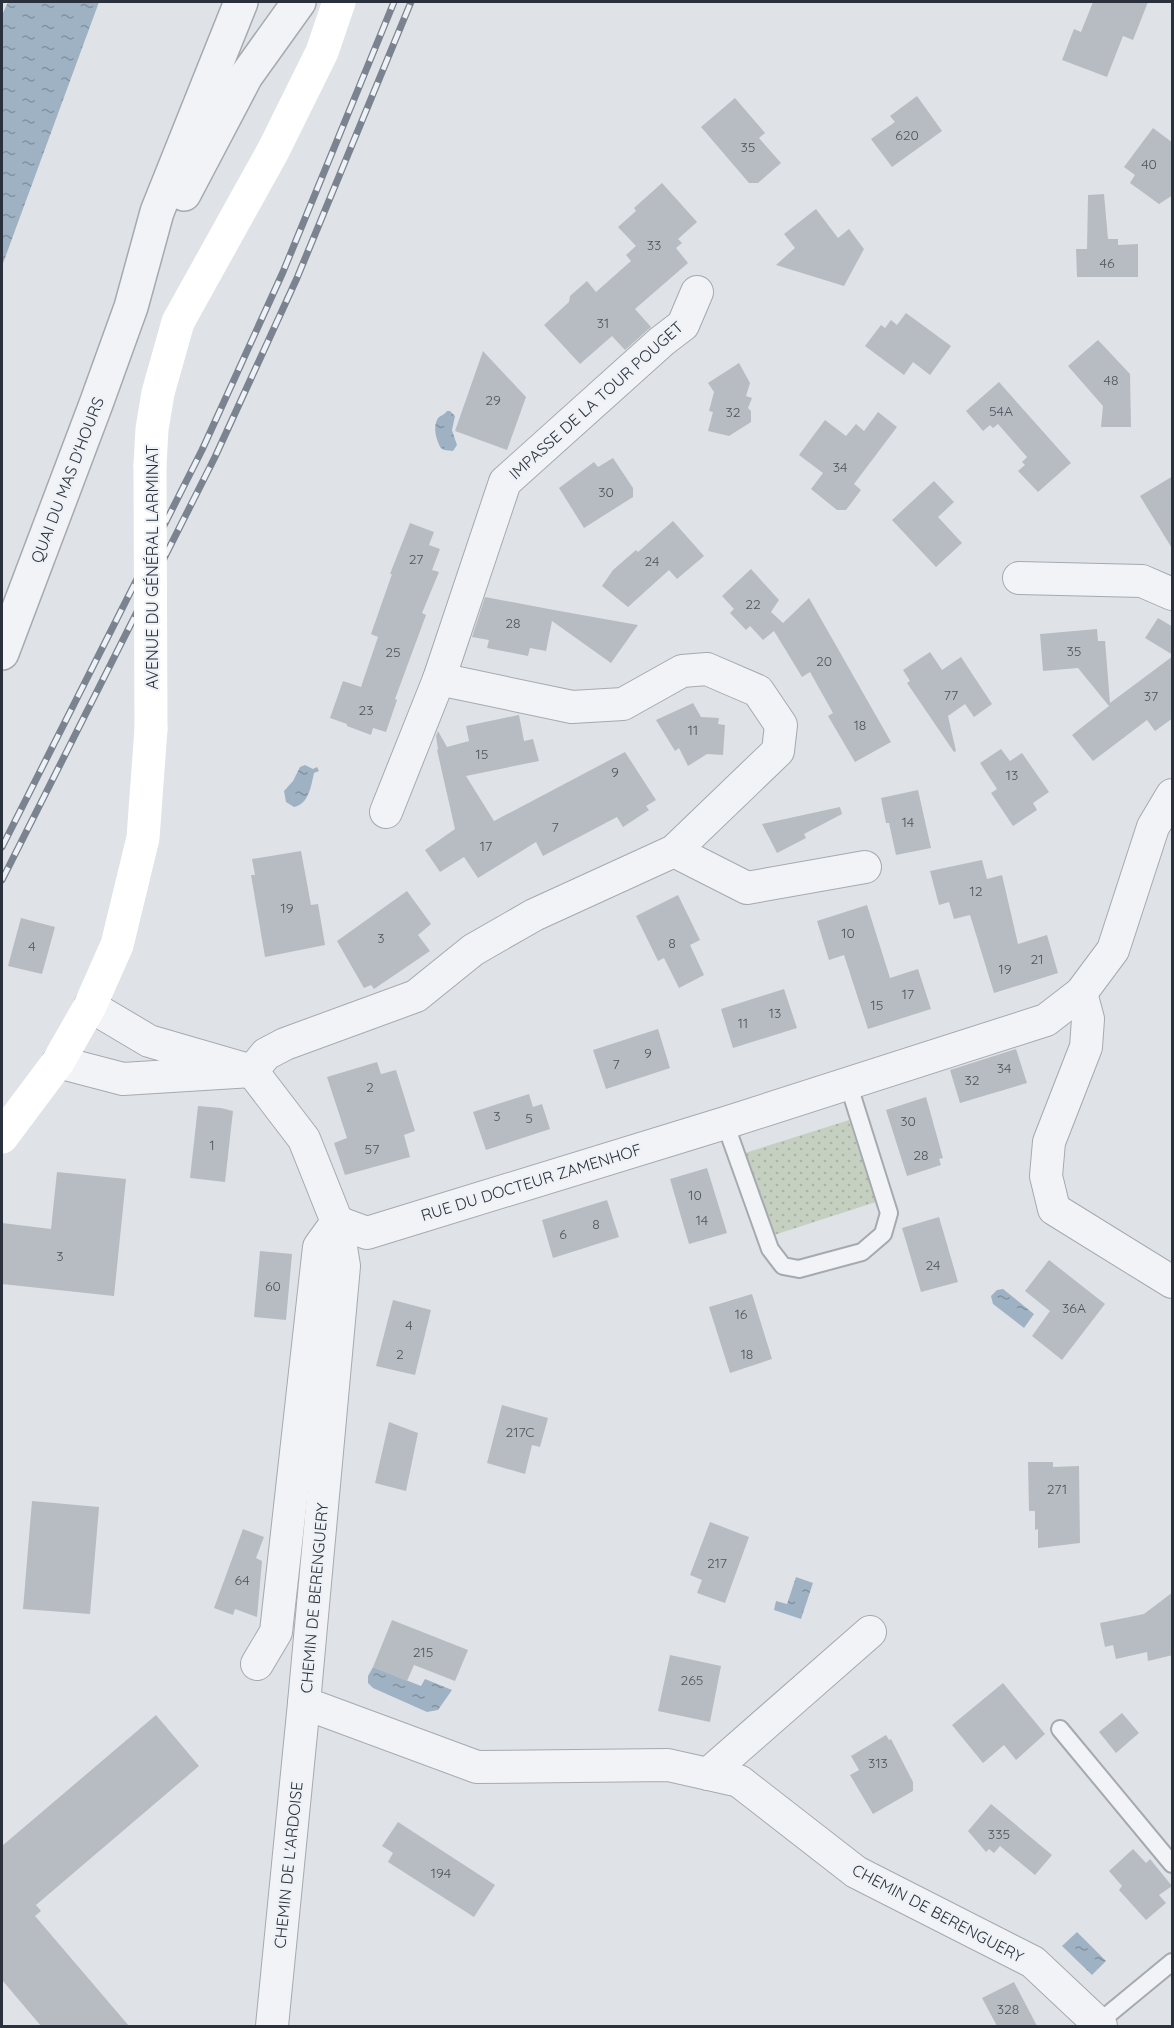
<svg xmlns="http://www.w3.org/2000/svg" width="1174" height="2028" font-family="Quicksand,sans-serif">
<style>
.park{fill:url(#park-dots)}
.water{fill:url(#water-ripples)}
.building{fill:#b7bcc3}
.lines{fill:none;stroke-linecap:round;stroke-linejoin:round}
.service-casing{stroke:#a5aab0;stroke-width:20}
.minor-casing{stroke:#a5aab0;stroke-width:34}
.tertiary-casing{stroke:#a5aab0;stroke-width:36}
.service{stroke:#f1f3f6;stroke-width:16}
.minor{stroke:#f1f3f6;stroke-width:32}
.tertiary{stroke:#f1f3f6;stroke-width:33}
.secondary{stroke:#fff;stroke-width:33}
.rail-casing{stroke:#7a838f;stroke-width:7}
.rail{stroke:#eef1f5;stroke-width:4.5;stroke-dasharray:14;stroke-linecap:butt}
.secondary-bridge{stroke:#fff;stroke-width:33}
.labels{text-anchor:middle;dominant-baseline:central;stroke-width:4.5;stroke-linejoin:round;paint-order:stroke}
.number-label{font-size:14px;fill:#4d545e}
.street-label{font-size:16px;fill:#2a313c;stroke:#eef1f5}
</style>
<defs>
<pattern id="park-dots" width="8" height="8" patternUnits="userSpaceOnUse" patternTransform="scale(1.5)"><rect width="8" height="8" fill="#c6d0c1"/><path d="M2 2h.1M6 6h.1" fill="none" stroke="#aab3a7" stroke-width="1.8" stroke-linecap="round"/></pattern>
<pattern id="water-ripples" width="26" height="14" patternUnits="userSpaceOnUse" patternTransform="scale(1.5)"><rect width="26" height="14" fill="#9eb2c4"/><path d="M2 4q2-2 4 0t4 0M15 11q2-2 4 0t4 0" fill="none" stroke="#8191a0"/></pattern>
</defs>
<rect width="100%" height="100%" fill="#dfe3e7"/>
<polygon class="park" points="849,1120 876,1202 771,1236 745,1153"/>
<g class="water">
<polygon points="8,2 99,2 2,266 2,15"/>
<path d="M447,411H450L455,416L452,430L457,445L453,451L444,450L441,448C436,440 432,425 439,417C442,415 445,414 447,411Z"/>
<path d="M305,765L313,769L317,767L319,771L314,773C311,786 309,804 294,807L286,802L284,791L293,781L300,767Z"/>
<polygon points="1003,1289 1034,1314 1024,1328 993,1304 991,1296 997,1290"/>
<polygon points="796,1577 813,1583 801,1619 774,1610 776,1601 787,1604"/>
<polygon points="373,1667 421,1686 425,1679 452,1690 438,1710 427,1712 373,1688 368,1683 368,1676"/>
<polygon points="1077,1932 1106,1961 1092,1975 1062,1946"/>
</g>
<g class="building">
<polygon points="1093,2 1148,2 1133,40 1123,36 1107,77 1062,60 1074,29 1081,32"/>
<polygon points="917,96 942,131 892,167 871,139 895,122 890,116"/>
<polygon points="735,98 765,133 759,138 781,163 758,183 749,183 701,127"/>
<polygon points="1153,128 1173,143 1173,195 1159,204 1130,183 1135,175 1124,167"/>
<polygon points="662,183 697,222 678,239 682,243 676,248 688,263 635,309 651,327 625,350 612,336 580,364 544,325 569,302 570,296 587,281 596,292 631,261 626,255 636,246 618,227 636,211 634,208"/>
<polygon points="1104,194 1108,239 1118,239 1118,245 1138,244 1138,277 1077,277 1076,249 1087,249 1088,195"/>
<polygon points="816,209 838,238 849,229 864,249 844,286 776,265 795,248 784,234"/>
<polygon points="906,313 951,346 930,375 913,362 904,375 865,346 881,325 885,328 891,320 897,325"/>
<polygon points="1098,340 1130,374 1131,427 1101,427 1103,406 1068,366"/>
<polygon points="483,351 526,397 507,450 455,431"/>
<polygon points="739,363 750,383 746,396 752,398 748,408 751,411 751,422 729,436 708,431 713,412 709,411 714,392 708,383"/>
<polygon points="999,382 1071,463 1038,492 1018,471 1025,465 1022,462 1027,457 998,424 993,428 990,425 983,431 966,411"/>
<polygon points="878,412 897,427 854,484 861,490 846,510 837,510 811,489 823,473 799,455 825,420 846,436 856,424 864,431"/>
<polygon points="613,458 633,488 633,497 584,528 559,488 594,462 598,467"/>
<polygon points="1173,476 1173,550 1140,496"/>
<polygon points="934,481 954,502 938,517 962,543 936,567 892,520"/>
<polygon points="673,521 704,556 677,579 669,570 628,607 602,586 613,570 636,550 638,552"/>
<polygon points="410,523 434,532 429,545 440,549 432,570 439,572 422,613 426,615 395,699 397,700 386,732 373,728 371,735 347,726 347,724 330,718 343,681 361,687 378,637 371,634 392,574 390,574"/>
<polygon points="751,569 779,600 771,612 783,623 809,598 891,742 855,762 828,716 833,713 810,672 802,677 774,631 763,640 750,626 746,630 730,613 734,609 722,596"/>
<polygon points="485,597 554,610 638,625 611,663 552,621 546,651 530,648 528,656 487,648 489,640 472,637"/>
<polygon points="1158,618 1173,627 1173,655 1145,638"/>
<polygon points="1097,629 1098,641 1105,641 1110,703 1173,656 1173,718 1155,731 1147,720 1093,761 1072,735 1109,706 1078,668 1043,671 1040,634"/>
<polygon points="930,652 942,670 961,657 992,704 974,717 965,704 948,716 956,751 954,752 907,683 910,681 903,670"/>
<polygon points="693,703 701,717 719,718 718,724 725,725 723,755 707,754 688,766 679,748 675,751 656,720"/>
<polygon points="519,715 524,741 533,739 539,761 466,776 494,821 625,752 656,800 646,806 649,810 623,827 617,817 543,856 536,842 478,878 464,857 440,872 425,850 455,829 437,750 438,749 436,736 438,731 447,747 469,741 466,726"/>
<polygon points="1001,749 1010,761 1022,753 1049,792 1033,803 1037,810 1013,826 991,793 997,789 980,763"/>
<polygon points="918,790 931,848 896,855 889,823 886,823 881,798"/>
<polygon points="840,807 842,814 804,834 806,838 777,853 762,824"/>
<polygon points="301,851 311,905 318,904 325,945 265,957 251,875 255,875 252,859"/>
<polygon points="982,860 987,879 1002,875 1018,944 1047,935 1058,973 994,993 970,915 954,919 949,902 939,905 930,871"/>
<polygon points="407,891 431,924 418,935 430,951 374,989 371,985 364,988 337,941"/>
<polygon points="678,895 700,940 690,945 704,975 679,988 664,958 658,961 636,916"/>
<polygon points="867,905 890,978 918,969 931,1009 868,1029 844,955 829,960 817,921"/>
<polygon points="21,918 55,927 42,974 8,966"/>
<polygon points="784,989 797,1028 733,1048 721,1009"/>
<polygon points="658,1029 670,1068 606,1089 593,1050"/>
<polygon points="1016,1049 1027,1083 960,1103 950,1070"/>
<polygon points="377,1062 381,1074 396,1070 415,1131 404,1135 410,1157 345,1175 334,1143 347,1138 327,1077"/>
<polygon points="529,1094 533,1107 542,1104 550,1129 486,1150 473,1112"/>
<polygon points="926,1097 943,1158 939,1159 941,1165 907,1176 886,1110"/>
<polygon points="198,1106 221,1108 233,1111 225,1182 190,1178"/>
<polygon points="707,1168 727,1233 689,1244 670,1179"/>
<polygon points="57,1172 126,1179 114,1296 2,1284 2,1223 51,1229"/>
<polygon points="607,1200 619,1237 553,1258 542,1220"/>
<polygon points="939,1217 958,1282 921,1292 902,1228"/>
<polygon points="260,1251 292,1254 286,1320 254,1317"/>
<polygon points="1049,1260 1105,1304 1062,1360 1032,1336 1050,1311 1025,1291"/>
<polygon points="752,1294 772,1359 730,1373 709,1307"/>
<polygon points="393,1300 431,1310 415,1375 376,1366"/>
<polygon points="502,1405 548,1418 540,1447 532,1445 525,1474 487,1463"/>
<polygon points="389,1422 418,1433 406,1491 375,1483"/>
<polygon points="1028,1462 1053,1462 1053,1467 1079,1466 1080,1543 1038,1548 1038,1529 1035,1530 1035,1511 1029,1511"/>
<polygon points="32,1501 99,1507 90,1614 23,1609"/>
<polygon points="710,1522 749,1537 725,1603 697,1593 702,1580 690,1575"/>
<polygon points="243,1529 264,1537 256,1558 262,1561 257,1617 235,1609 233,1615 214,1608"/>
<polygon points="1173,1592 1173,1655 1148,1661 1147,1652 1116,1659 1113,1645 1105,1647 1100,1623 1144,1614"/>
<polygon points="392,1620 468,1650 455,1681 414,1665 407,1681 373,1667"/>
<polygon points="670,1655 721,1666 710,1722 658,1711"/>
<polygon points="1003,1683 1045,1734 1016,1760 1004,1745 983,1763 952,1725"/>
<polygon points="1122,1713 1139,1733 1116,1753 1099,1732"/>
<polygon points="156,1715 199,1766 36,1905 41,1911 35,1916 129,2026 41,2026 2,1980 2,1846"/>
<polygon points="886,1735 889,1740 891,1739 913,1782 913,1791 873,1814 850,1775 859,1770 851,1756"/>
<polygon points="991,1804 1052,1855 1035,1875 1000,1846 994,1853 989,1849 986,1852 968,1831"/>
<polygon points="398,1822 495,1885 474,1917 388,1862 393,1853 382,1846"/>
<polygon points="1133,1849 1146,1863 1150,1859 1172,1886 1159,1895 1166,1903 1146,1920 1119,1890 1122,1886 1109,1871"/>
<polygon points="1014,1982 1037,2026 997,2026 982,1998"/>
</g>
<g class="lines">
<g class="service-casing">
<g id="service">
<polyline points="725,1123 770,1249 783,1266 799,1269 862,1252 883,1234 889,1213 848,1083"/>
<polyline points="1060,1729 1172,1864"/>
<polyline points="1098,2023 1172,1962"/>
</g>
</g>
<g class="minor-casing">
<g id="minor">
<polyline points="1019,578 1142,581 1172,594"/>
<polyline points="439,679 505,482 662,341 683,325 697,292"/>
<polyline points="674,851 747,888 865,867"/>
<polyline points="1081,993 1088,1019 1086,1047 1049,1142 1046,1176 1054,1209 1172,1282"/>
<polyline points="58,1062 123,1079 252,1071 149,1041 90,1006"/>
<polyline points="257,1664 276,1632 319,1247 337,1222 304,1139 252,1071 266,1054 285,1044 416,996 473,950 534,915 674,851 778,751 781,725 758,691 707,669 682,671 623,704 572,707 439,679 386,812"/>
<polyline points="708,1774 870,1632"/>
<polyline points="272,2026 304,1703"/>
<polyline points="1101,2026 1033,1962 856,1872 739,1781 668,1765 477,1767 304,1703 344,1266 337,1222 367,1233 725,1123 1046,1020 1081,993 1113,950 1153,827 1172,795"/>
</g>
</g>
<g class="tertiary-casing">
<g id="tertiary">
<polyline points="184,194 246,76 299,2"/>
<polyline points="2,653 96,404 131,307 157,212 241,2"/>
</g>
</g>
<use href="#service" class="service"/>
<use href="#minor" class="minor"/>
<use href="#tertiary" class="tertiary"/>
<g class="secondary">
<polyline points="150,465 152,429 158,393 178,322 273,151 322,52 339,2"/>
<polyline points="2,1137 58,1062 90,1006 117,945 143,838 151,729"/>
</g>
<g class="rail-casing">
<g id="rail">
<polyline points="2,847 202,450 283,272 394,2"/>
<polyline points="2,880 215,457 297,278 411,2"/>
</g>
</g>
<use href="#rail" class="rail"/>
<polyline class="secondary-bridge" points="150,465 151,729"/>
</g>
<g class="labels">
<g class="number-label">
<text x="907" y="135">620</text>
<text x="748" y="147">35</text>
<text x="1149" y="164">40</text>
<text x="654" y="245">33</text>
<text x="1107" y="263">46</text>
<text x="603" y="323">31</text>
<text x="1111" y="380">48</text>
<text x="493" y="400">29</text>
<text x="1001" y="411">54A</text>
<text x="733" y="412">32</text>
<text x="840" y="467">34</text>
<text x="606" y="492">30</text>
<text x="416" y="559">27</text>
<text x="652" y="561">24</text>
<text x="753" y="604">22</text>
<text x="513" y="623">28</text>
<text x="1074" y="651">35</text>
<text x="393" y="652">25</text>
<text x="824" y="661">20</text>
<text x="951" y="695">77</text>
<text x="1151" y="696">37</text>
<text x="366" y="710">23</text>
<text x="860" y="725">18</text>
<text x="693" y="730">11</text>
<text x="482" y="754">15</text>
<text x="615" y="772">9</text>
<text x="1012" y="775">13</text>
<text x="908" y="822">14</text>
<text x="555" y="827">7</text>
<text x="486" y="846">17</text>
<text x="976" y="891">12</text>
<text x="287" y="908">19</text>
<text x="848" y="933">10</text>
<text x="381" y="938">3</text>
<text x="672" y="943">8</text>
<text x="32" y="946">4</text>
<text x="1037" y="959">21</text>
<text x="1005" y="969">19</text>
<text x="908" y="994">17</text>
<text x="877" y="1005">15</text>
<text x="775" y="1013">13</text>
<text x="743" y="1023">11</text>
<text x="648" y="1053">9</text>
<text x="616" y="1064">7</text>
<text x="1004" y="1068">34</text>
<text x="972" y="1080">32</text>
<text x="370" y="1087">2</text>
<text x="497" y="1116">3</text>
<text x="529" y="1118">5</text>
<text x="908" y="1121">30</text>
<text x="212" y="1145">1</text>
<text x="372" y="1149">57</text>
<text x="921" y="1155">28</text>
<text x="695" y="1195">10</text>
<text x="702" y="1220">14</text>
<text x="596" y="1224">8</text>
<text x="563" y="1234">6</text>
<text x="60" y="1256">3</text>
<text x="933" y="1265">24</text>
<text x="273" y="1286">60</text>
<text x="1074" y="1308">36A</text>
<text x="741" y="1314">16</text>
<text x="409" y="1325">4</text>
<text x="400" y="1354">2</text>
<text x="747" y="1354">18</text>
<text x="520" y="1432">217C</text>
<text x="1057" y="1489">271</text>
<text x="717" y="1563">217</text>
<text x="242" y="1580">64</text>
<text x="423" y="1652">215</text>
<text x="692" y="1680">265</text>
<text x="878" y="1763">313</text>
<text x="999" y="1834">335</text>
<text x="441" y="1873">194</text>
<text x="1008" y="2009">328</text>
</g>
<g class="street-label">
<text transform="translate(596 400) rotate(-42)">IMPASSE DE LA TOUR POUGET</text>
<text transform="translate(67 480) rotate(-69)">QUAI DU MAS D'HOURS</text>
<text transform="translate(152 567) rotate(-90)">AVENUE DU GÉNÉRAL LARMINAT</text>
<text transform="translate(531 1182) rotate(-17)">RUE DU DOCTEUR ZAMENHOF</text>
<text transform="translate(314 1598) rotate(-85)">CHEMIN DE BERENGUERY</text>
<text transform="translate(288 1865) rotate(-84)">CHEMIN DE L'ARDOISE</text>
<text transform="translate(938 1913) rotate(28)">CHEMIN DE BERENGUERY</text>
</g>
</g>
<rect width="1174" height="2028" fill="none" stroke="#2a313c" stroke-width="6"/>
</svg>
